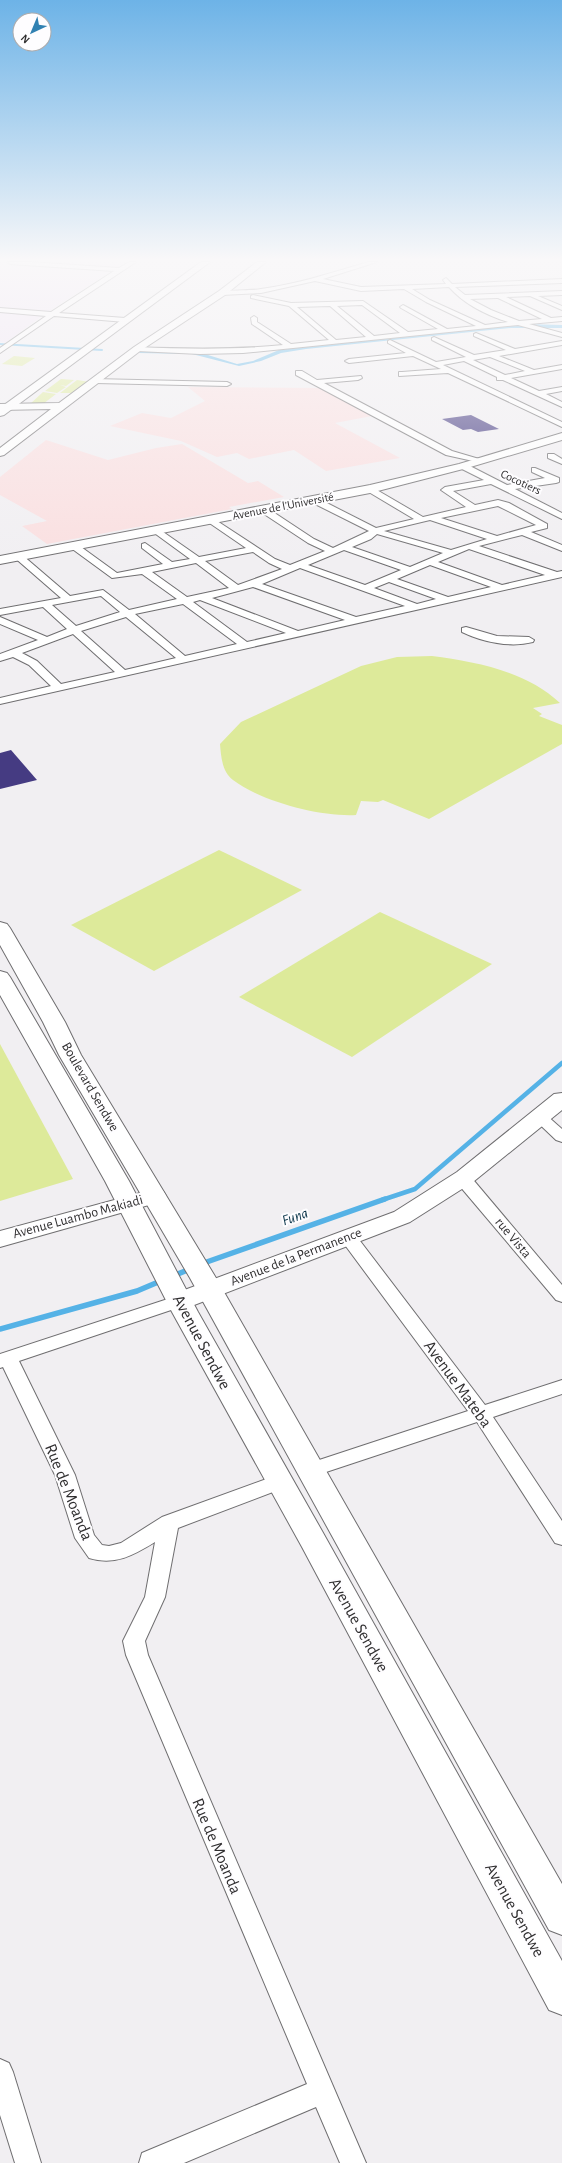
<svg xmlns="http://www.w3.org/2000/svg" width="562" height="2163" font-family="'Alegreya Sans',sans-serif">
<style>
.industrial{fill:#efe0f4}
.education{fill:#fadfe0}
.green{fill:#ddea9a}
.water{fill:#55b2e6}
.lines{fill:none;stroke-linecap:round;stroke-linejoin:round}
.stream-far2{stroke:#55b2e6;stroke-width:2}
.stream-far1{stroke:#55b2e6;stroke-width:4.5}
.stream{stroke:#55b2e6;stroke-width:5.5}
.building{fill:#453b82}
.street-casing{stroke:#6f6e70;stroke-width:2}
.secondary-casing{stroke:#6f6e70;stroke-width:2}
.highway-casing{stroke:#6f6e70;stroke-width:2}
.street{fill:#fff;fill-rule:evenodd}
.secondary{fill:#fff;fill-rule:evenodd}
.highway{fill:#fff;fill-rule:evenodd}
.labels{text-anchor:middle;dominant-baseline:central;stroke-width:4;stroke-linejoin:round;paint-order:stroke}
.far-street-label{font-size:12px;fill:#302f30;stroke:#fefdff}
.street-label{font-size:14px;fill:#302f30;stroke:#fefdff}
.water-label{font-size:15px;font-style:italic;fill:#093348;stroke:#fefdff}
.near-street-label{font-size:17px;fill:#302f30;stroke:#fefdff}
</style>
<rect width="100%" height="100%" fill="#f1eff2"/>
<polygon class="industrial" points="0,262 125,262 42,316 5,343 0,342"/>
<g class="education">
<polygon points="188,387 322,388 372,416 335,423 400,458 326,471 294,450 249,459 237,453 217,457 181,441 110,426 142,413 171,418 205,401"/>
<polygon points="46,440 108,460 156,448 182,444 248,483 258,481 284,497 229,507 232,509 47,544 22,526 47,521 0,495 0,477"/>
</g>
<g class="green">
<polygon points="14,356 35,358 22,366 2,364"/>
<polygon points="61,379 74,380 66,386 60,385 66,387 57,393 45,391"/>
<polygon points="77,380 90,382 73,393 60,393"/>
<polygon points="43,392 56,394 43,404 29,405"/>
<path d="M432,656C477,662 526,671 560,703L533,708L542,714L539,716L562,725V744L429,819L383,800L378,802L361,801L356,815C321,817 262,802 233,780C222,772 221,756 220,744L241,722L361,666L397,657Z"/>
<polygon points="219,850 302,890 154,971 71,925"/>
<polygon points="380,912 492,964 352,1057 239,997"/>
<polygon points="0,1044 73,1179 0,1201"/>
</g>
<polygon class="water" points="526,324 562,325 562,328 511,328 306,349 281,353 261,361 239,366 192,354 139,353 141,351 191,352 208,355 237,364 253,361 279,350"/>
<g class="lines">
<polyline class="stream-far2" points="0,344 102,350"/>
<polyline class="stream-far1" points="382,1200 415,1189 562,1063"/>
<g class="stream">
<polyline points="201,1264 385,1199"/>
<polyline points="173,1276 190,1269"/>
<polyline points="0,1329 137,1291 163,1280"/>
</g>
</g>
<g class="building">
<polygon points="471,415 499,429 478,432 471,429 463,430 442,419"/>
<polygon points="11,750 37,780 0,789 0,753"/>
</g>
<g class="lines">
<g class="street-casing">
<g id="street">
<polygon points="7,262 31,262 119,268 129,262 136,262 59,313 125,318 128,320 125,322 54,316 0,353 0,348 46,316 0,312 0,308 51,312 114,271 10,264"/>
<path d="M369,262H377L323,279L361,287L446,284L443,280L446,278L452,284L562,279V283L455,287L465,295L562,291V295L538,296L562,306V310L530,296L506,297L551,318L562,317V321L529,324L562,333V337L518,325L243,353L200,354L137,351L134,349L137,347C186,349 234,350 283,345L252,324L251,318L254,316L257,318V322L291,344L329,340L289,306L251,298V296L253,295L291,303L363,301L408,332L438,329L401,308L400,307L403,305L447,329L476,326L426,302L404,289L361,291L315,281L261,293L222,295L219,293C225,289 252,291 261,289C299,284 333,272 369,262ZM449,287C464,304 486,315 508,322L485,325L430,300L412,289ZM497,298H498L542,319L519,321L491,310L470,299ZM362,305L400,333L374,336L337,306ZM330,306L366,337L336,340L297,307Z"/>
<path d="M476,333L515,349L562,341V345L499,356L534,370L562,365V369L511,378L539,391L562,387V391L546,394L562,402V407L503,380H497V377L464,361L443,365L562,422V427L448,373L399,376V372H402L441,369L413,356L349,363L345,361L349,359L406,353L388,343V341L390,340L436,362L466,357L432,340V338L434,337L474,355L506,350L474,336V334ZM490,357L525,371L505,375L473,360Z"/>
<polygon points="296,371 302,371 317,380 361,376 362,378 358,380 324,383 452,451 486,461 482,463 446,455 296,375"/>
<polygon points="93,379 227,382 231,384 227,386 96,383 93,383"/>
<polygon points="548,454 554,454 562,459 562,464 548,458"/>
<path d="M460,464H466L507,485L545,478L532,472V468H535L559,478V482L556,483L515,489L562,513V519L491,484L453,491L475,505L498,500L509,503L547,524V528L531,532L562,545V551L522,535L479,546L557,572L562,571V577L0,704V698L51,686L29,665L13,657L0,661V654L38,640L0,624V617L47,637L67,629L43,607L0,615V609L61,598L15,558V554H21L70,596L103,590L129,610L177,599L142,574L112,578L71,548V544H77L117,573L163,564L142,548V544L145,543L172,562L190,559L153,532V528L156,527L199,557L246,548L208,522L207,520L211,517L275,559L290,565L325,551L308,543L261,512V508H267L314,539L333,548L369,531L313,503V499H319L376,528L414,519L367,491L366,489L370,486L423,517L466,507L441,490L445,487L484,480L460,468ZM498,506L536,525L497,536L441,518ZM430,520L487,539L451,550L384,531ZM377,534L443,553L410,567L352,547L371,539ZM469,549L545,575L502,585L438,562ZM344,550L401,570L365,585L308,565ZM253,552L269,563L282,569L238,585L205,561ZM196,563L229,588L187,597L152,572ZM430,565L491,587L448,597L397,579ZM300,568L405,606L356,617L262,584ZM389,582L436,599L417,604L374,588ZM253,587L345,620L298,631L212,598ZM101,596L120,612L76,626L52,605ZM200,600L286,633L247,642L193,602ZM183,604L237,644L185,656L135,614ZM126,617L176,658L125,670L81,631ZM73,634L115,672L61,684L37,661L22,653Z"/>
<path d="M466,627L497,636L529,637L534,640L533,642C510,648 483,642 462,632V628Z"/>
<polygon points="540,1112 545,1114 562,1129 562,1142 556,1140 535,1120 532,1117 535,1114"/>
<polygon points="464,1175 470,1176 562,1285 562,1302 556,1300 458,1184 456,1180 458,1176"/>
<polygon points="348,1231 354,1233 485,1405 562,1380 562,1394 493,1417 562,1521 562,1545 555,1543 477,1422 311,1477 304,1475 301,1470 304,1465 468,1411 342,1241 340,1237 342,1233"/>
<path d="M180,1295L186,1297L189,1301L186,1305L19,1361L75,1475L94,1535L102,1545L109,1546L121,1543L162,1517L272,1477L279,1474L286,1477L289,1482L286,1487L178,1528L165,1597L145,1641L148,1655L366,2163H340L316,2107L184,2163H139L142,2153L307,2084L126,1655L123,1641L145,1597L155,1542C134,1555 115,1566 89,1558L75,1538L55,1475L3,1367L0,1368V1354Z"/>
<polygon points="0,2059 9,2063 13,2072 41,2163 15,2163 0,2115"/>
</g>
</g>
<g class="secondary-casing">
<g id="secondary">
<polygon points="257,262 266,262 225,295 140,351 4,455 0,456 0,448 51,409 0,410 0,404 59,403 134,347 219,291"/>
<polygon points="562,433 562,440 467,468 370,493 0,564 0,556 370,485 459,464"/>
<polygon points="562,1093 562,1110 473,1182 410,1222 189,1307 180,1310 171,1307 168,1301 171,1295 394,1212 457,1172 554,1094"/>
<polygon points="155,1189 163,1191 166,1196 163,1201 0,1247 0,1231"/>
</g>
</g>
<g class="highway-casing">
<g id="highway">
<polygon points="201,262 210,262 4,415 0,416 0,408"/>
<polygon points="0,922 7,924 10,928 65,1022 81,1055 216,1278 562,1884 562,1935 549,1930 190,1278 59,1055 43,1022 0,945"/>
<polygon points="0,971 7,973 10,977 129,1181 198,1312 322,1531 562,1961 562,2015 549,2010 302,1547 172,1312 105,1181 0,995"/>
</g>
</g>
<use href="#street" class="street"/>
<use href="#secondary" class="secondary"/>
<use href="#highway" class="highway"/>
</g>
<linearGradient id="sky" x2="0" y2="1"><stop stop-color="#6db3e7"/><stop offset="0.46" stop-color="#f9f8f9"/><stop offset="1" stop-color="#f9f8f9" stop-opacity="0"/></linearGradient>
<rect width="562" height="565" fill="url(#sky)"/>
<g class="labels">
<g class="far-street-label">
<text transform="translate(521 482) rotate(25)">Cocotiers</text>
<text transform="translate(283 506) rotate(-11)">Avenue de l’Université</text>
</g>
<g class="street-label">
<text transform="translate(90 1087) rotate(60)">Boulevard Sendwe</text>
<text transform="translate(78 1217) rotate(-15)">Avenue Luambo Makiadi</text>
<text transform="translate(513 1238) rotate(50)">rue Vista</text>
<text transform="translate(296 1257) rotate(-21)">Avenue de la Permanence</text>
</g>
<g class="water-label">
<text transform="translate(295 1217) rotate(-19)">Funa</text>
</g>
<g class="near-street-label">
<text transform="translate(202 1342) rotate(62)">Avenue Sendwe</text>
<text transform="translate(458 1384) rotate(54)">Avenue Mateba</text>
<text transform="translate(69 1492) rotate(68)">Rue de Moanda</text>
<text transform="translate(359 1625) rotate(61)">Avenue Sendwe</text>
<text transform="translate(217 1846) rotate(67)">Rue de Moanda</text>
<text transform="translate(515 1910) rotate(61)">Avenue Sendwe</text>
</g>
</g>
<g transform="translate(32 32) rotate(224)"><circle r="19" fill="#fefdff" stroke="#acabac"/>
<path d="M0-3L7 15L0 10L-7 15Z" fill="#3181b2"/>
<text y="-6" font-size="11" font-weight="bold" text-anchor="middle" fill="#302f30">N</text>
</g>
</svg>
